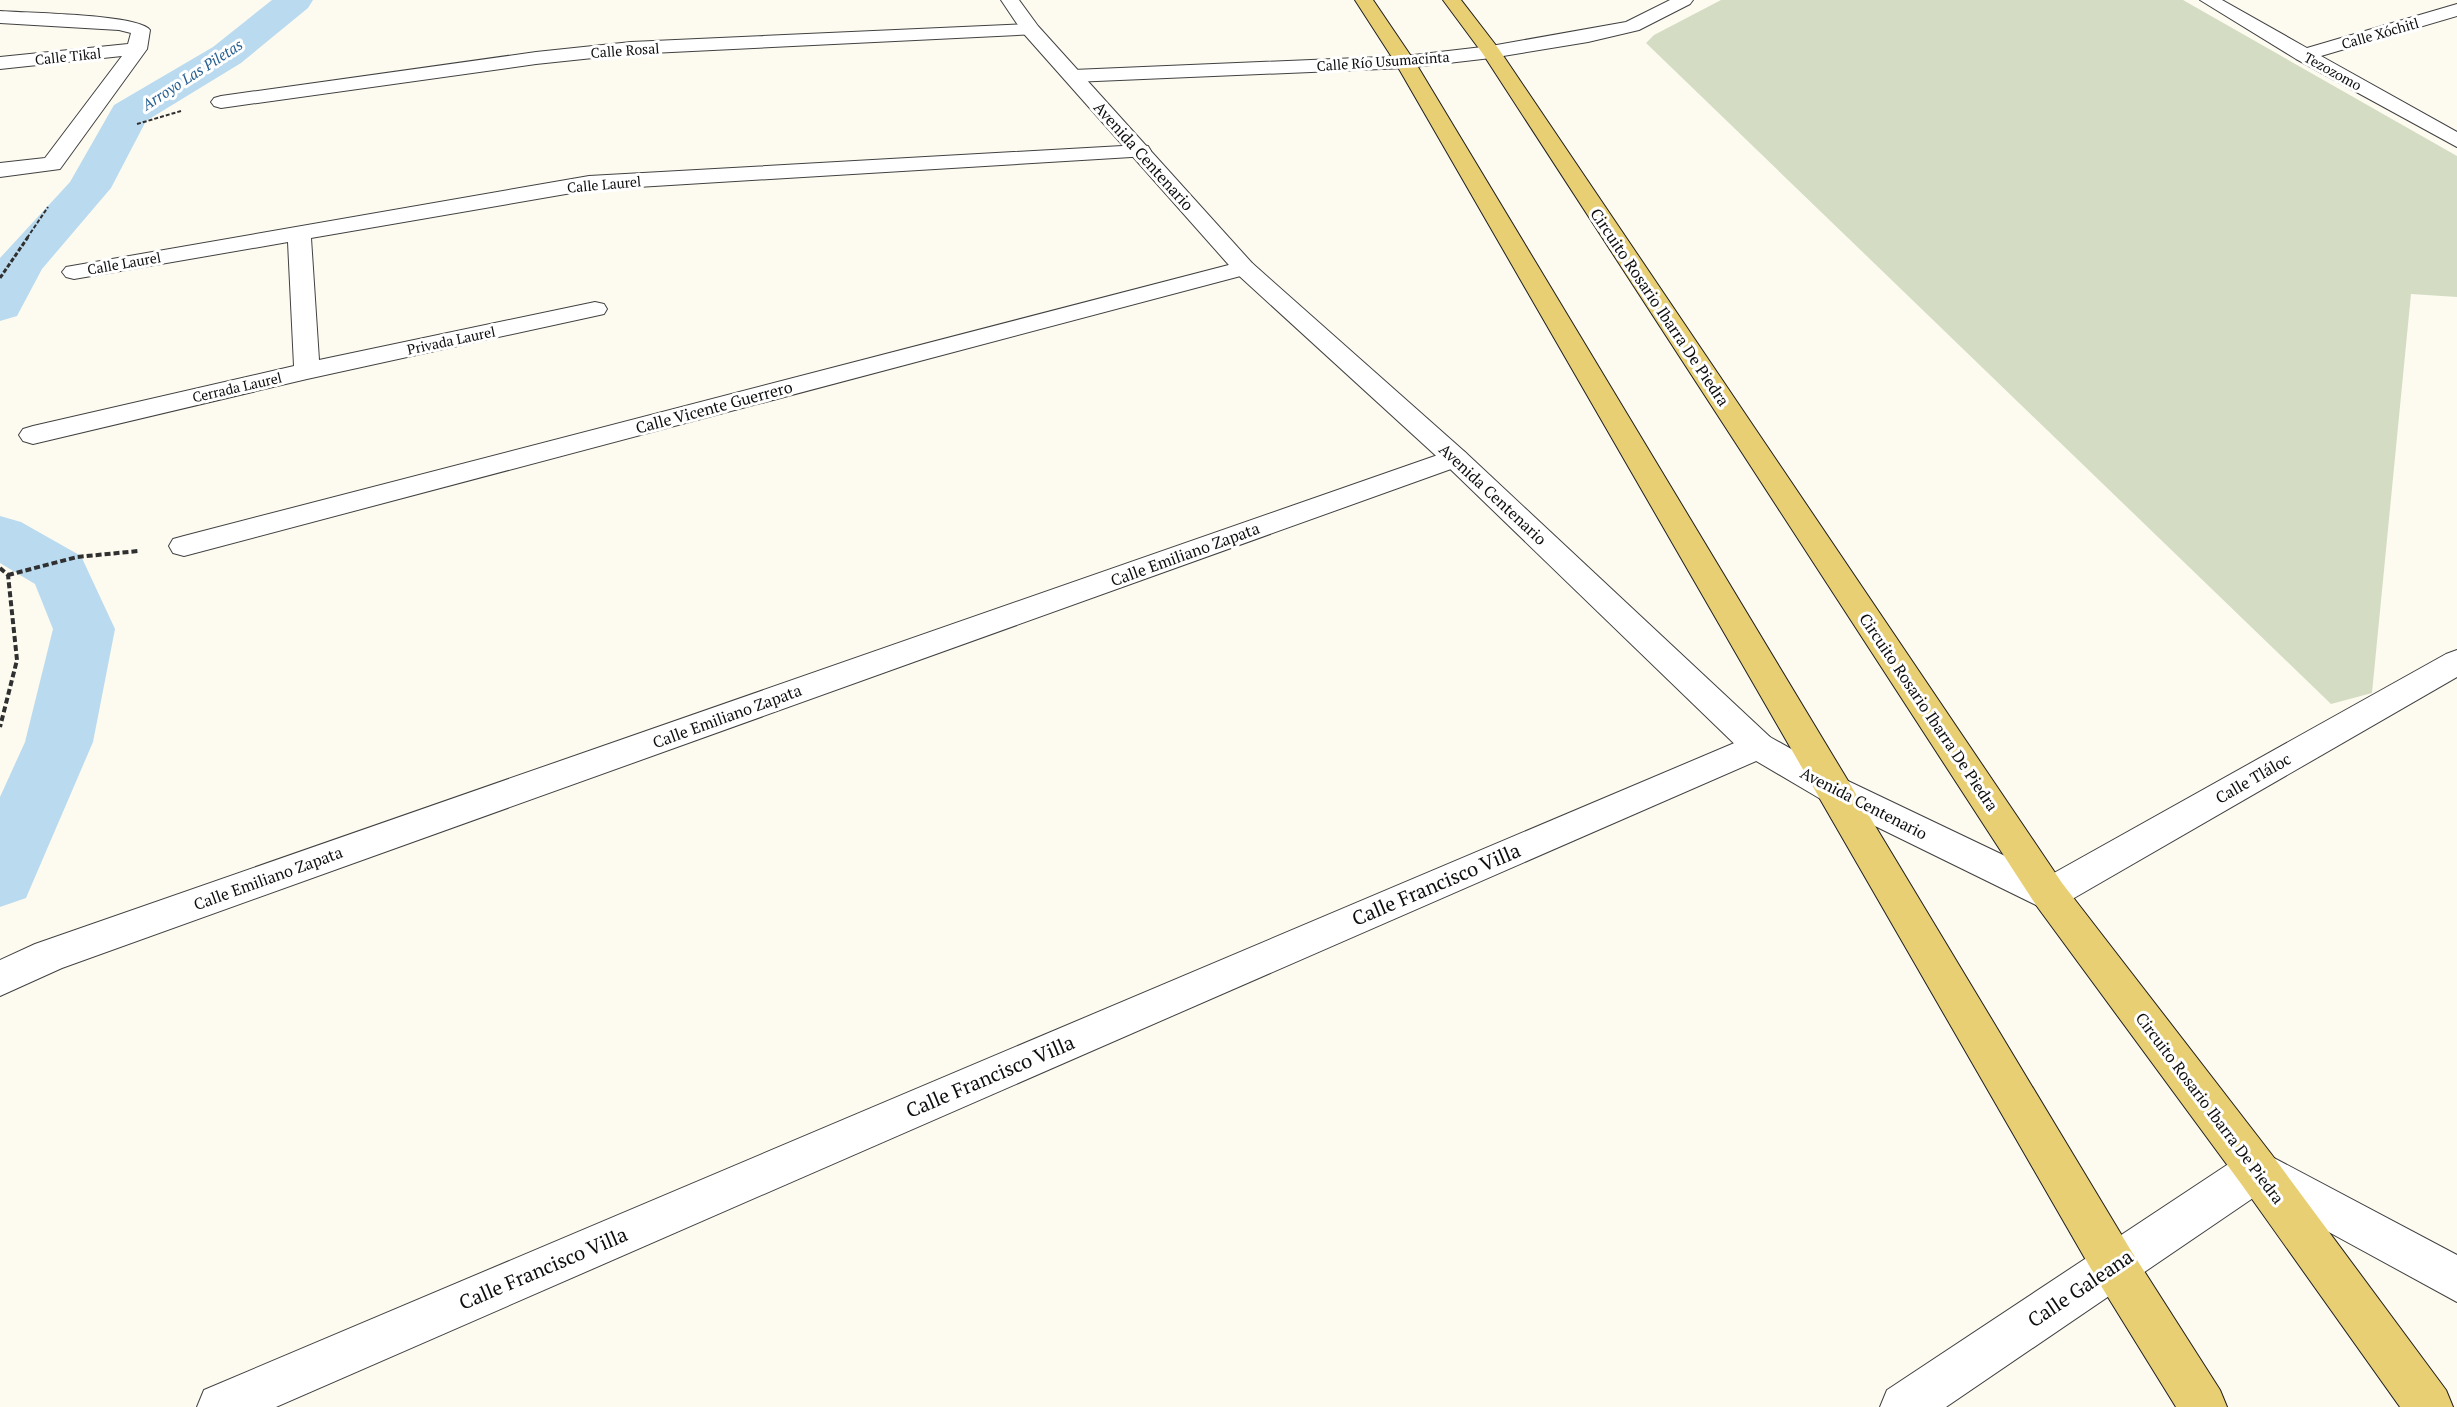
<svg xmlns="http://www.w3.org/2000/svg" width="2457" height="1407" font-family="'PT Serif',serif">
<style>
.cemetery{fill:#d4ddc3}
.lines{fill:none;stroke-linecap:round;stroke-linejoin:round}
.canal{fill:#badaef;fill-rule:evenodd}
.minor-casing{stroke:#414141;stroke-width:2}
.tertiary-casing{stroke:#414141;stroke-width:2}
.primary-casing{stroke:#1f1f1f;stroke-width:2}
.path-far2{stroke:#303030;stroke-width:2;stroke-dasharray:4 2;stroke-linecap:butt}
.path-far1{stroke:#303030;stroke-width:3;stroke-dasharray:4.5 2;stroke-linecap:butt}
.path{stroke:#303030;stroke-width:4;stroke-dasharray:6 3;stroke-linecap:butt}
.minor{fill:#fff;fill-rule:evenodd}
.tertiary{fill:#fff;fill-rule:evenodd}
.primary{fill:#e9cf74;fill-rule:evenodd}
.labels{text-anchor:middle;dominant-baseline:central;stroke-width:6;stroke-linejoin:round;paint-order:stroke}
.far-street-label{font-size:14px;fill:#0e0e0e;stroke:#fff}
.far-water-label{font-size:15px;font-style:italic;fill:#255f91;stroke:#fff}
.street-label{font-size:16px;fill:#0e0e0e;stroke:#fff}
.near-street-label{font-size:20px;fill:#0e0e0e;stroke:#fff}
</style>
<rect width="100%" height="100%" fill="#fdfbf0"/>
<polygon class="cemetery" points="1721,0 2183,0 2457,156 2457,297 2411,294 2372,693 2331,704 1646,43 1654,35"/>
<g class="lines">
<g class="canal">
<polygon points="272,0 313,0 308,8 241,63 146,121 111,188 42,269 17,316 0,321 0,258 70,182 114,105 213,47"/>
<polygon points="0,516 21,522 81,556 115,629 93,742 26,898 0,907 0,797 25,742 53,629 35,584 0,563"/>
</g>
<g class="minor-casing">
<g id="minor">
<polygon points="1670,0 1693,0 1690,4 1639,30 1588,42 1491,58 1405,68 1073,82 1066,80 1063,76 1066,72 1073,70 1405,56 1491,46 1626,22"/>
<polygon points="2200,0 2222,0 2307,48 2457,4 2457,16 2321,56 2457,132 2457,147 2296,59"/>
<path d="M0,11C24,13 139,14 150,30L147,49L60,169L0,177V163L45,158L122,56L0,69V57L128,44L131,33L119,30L0,23Z"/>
<polygon points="1031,24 1040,30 1038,34 631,54 536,64 221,108 214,106 211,102 214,98 221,96 536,52 631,42"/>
<polygon points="1140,145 1148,146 1151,151 1148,156 589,190 311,238 319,360 595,302 604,304 607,309 604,314 595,316 307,379 33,444 23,441 19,435 23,429 33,426 294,366 288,242 74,279 66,277 62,272 66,267 589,176"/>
<polygon points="1244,261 1252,263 1256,268 1252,273 184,556 173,553 169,546 173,539 184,536"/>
<polygon points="1455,449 1465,452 1469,458 1465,464 62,968 0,996 0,960 35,944"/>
<polygon points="2457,650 2457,677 2062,905 2049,910 2036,905 2031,894 2036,883 2446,654"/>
<polygon points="1758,733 1770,737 1775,746 1770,755 276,1407 197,1407 204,1390"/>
<polygon points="2257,1149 2457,1255 2457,1302 2259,1194 1946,1407 1880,1407 1887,1390 2242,1155"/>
</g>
</g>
<g class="tertiary-casing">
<polygon id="tertiary" points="1001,0 1019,0 1038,26 1252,263 1465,452 1770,737 1848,781 2062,883 2067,894 2062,905 2049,910 2036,905 1824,801 1746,755 1445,464 1236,273 1024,34"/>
</g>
<g class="primary-casing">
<g id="primary">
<polygon points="1355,0 1373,0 1415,62 2130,1249 2220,1390 2227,1407 2176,1407 2098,1281 1395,62"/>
<polygon points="1443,0 1461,0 1498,48 2062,883 2272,1155 2446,1390 2453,1407 2400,1407 2242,1185 2036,905 1483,54"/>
</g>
</g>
<g class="path-far2">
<polyline points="137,124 181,111"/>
<polyline points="27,238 48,207"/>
</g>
<polyline class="path-far1" points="0,278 28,237"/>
<g class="path">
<polyline points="0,568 8,575 17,660 0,727"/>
<polyline points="8,575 77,557 138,551"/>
</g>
<use href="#minor" class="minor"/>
<use href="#tertiary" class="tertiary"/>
<use href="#primary" class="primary"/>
</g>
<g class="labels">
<g class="far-street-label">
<text transform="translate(2380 33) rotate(-16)">Calle Xóchitl</text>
<text transform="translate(625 50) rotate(-4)">Calle Rosal</text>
<text transform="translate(68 56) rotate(-6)">Calle Tikal</text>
<text transform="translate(1383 61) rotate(-4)">Calle Río Usumacinta</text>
<text transform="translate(2333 71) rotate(29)">Tezozomo</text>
<text transform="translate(604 184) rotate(-5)">Calle Laurel</text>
<text transform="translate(124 263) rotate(-10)">Calle Laurel</text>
<text transform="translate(451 340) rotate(-12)">Privada Laurel</text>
<text transform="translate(237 387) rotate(-13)">Cerrada Laurel</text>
</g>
<g class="far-water-label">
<text transform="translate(192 74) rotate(-33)">Arroyo Las Piletas</text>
</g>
<g class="street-label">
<text transform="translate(1144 156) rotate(48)">Avenida Centenario</text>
<text transform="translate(1660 307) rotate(56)">Circuito Rosario Ibarra De Piedra</text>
<text transform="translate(714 407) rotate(-15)">Calle Vicente Guerrero</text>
<text transform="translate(1493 494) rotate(43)">Avenida Centenario</text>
<text transform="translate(1185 554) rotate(-20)">Calle Emiliano Zapata</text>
<text transform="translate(1929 712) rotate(56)">Circuito Rosario Ibarra De Piedra</text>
<text transform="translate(727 716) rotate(-20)">Calle Emiliano Zapata</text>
<text transform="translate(2253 778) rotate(-30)">Calle Tláloc</text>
<text transform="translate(1864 803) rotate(27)">Avenida Centenario</text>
<text transform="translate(268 878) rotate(-20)">Calle Emiliano Zapata</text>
<text transform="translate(2210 1108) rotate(53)">Circuito Rosario Ibarra De Piedra</text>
</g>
<g class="near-street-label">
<text transform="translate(1436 884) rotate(-23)">Calle Francisco Villa</text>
<text transform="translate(990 1076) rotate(-23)">Calle Francisco Villa</text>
<text transform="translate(543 1268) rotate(-23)">Calle Francisco Villa</text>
<text transform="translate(2080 1288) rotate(-34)">Calle Galeana</text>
</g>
</g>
</svg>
